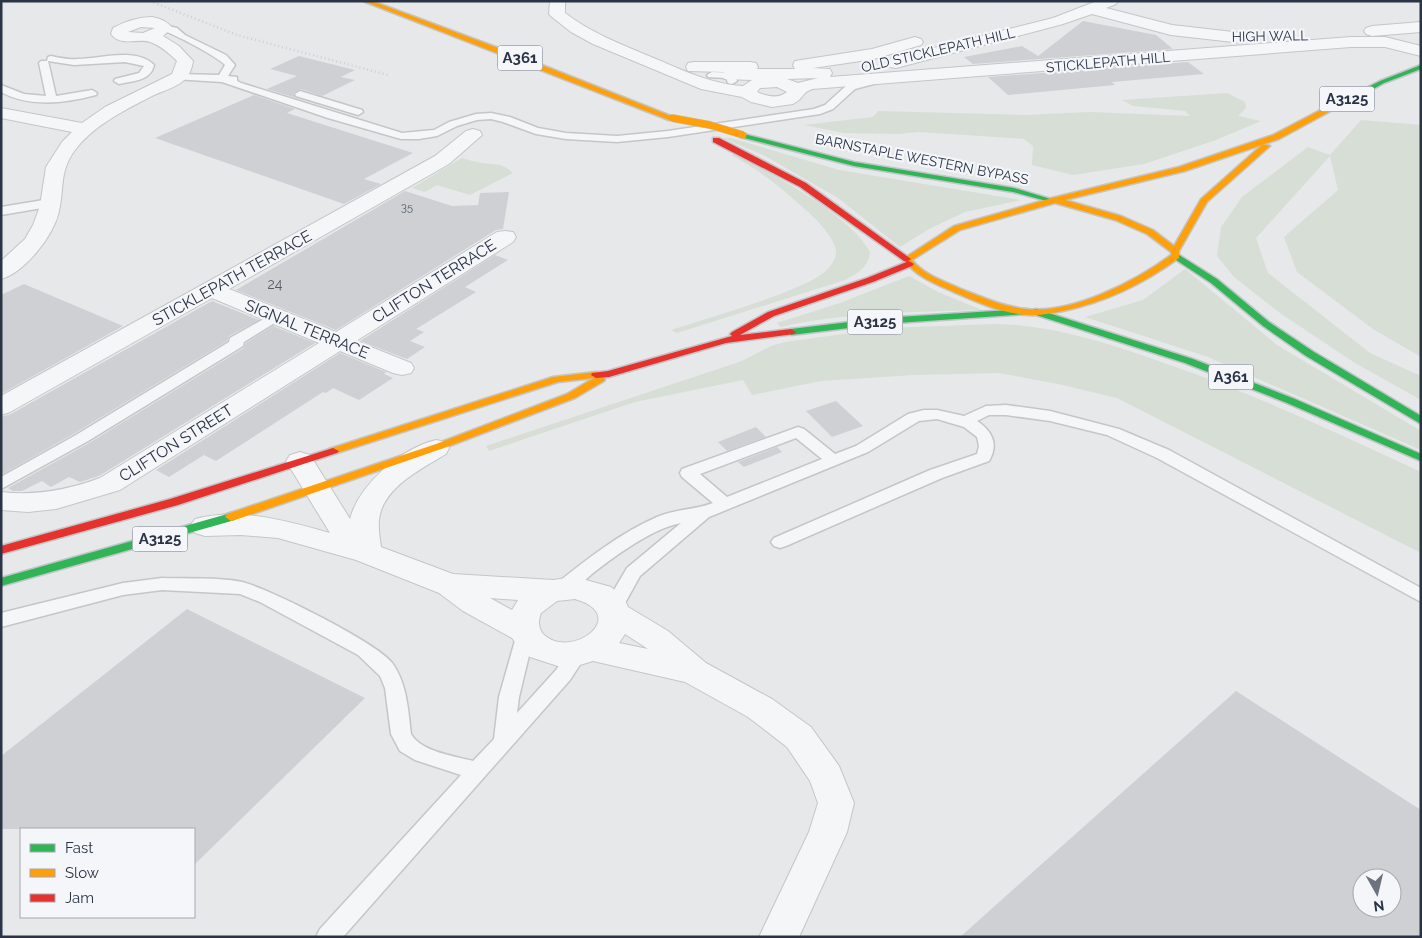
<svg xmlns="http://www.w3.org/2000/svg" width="1422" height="938" font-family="Raleway,sans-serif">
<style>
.green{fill:#d6ded6}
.building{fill:#ced0d3;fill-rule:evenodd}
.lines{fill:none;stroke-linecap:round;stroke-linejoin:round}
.lane-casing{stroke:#c4c6c8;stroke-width:3}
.street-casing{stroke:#c4c6c8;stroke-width:2}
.fast-casing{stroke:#c2c5c8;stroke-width:3}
.slow-casing{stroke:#c2c5c8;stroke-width:3}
.jam-casing{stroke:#c2c5c8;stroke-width:3}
.lane{fill:#f5f6f7;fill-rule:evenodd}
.street{fill:#f5f6f7;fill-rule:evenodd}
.fast{fill:#30b455;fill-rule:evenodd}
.slow{fill:#ff9f0a;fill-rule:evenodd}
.jam{fill:#e5322d;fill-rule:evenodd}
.rail{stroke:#cecfd2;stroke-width:2.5;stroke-dasharray:1 3;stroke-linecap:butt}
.slow-bridge-casing{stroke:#c2c5c8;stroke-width:8;stroke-linecap:butt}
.slow-bridge{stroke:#ff9f0a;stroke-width:7}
.labels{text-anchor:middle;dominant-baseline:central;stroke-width:4.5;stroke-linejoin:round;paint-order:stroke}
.far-number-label{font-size:11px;fill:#545c69}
.far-street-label{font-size:14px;fill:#2b3445;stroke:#f4f6f9}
.number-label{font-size:14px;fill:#545c69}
.shield{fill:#f4f6f9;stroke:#676e7b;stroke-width:1}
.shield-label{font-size:15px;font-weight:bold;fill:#2b3445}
.street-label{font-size:16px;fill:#2b3445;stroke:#f4f6f9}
</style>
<rect width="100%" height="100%" fill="#e6e8ea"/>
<g class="green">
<polygon points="1227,93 1245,102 1246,108 1238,116 1261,121 1216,140 1144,164 1073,175 1032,165 1033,146 1024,139 919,132 899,134 844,133 804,125 873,117 878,111 1026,115 1089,112 1190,116 1185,111 1133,106 1122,100"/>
<polygon points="1361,120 1421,125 1421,357 1373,329 1297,272 1284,237 1338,190 1330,156 1256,238 1268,273 1370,353 1421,376 1421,400 1355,363 1280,313 1234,277 1217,256 1221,227 1242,197 1308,147 1330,155"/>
<polygon points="723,138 731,138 839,170 1021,200 965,212 929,229 900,247 838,198 765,156"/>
<path d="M735,154C774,176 849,213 870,252C868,268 858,273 845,280L677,333L671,330C708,318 746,307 783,293C794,288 807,284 817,277C825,273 835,263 836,254C838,241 816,219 807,211C783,189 760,170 731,155Z"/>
<path d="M462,158C469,160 476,162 482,163C496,165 501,162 513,173L470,195L437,185L425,192L412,188Z"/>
<polygon points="1185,269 1277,345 1421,431 1421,450 1208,357 1085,317 1143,300"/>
<path d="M909,276L938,292L982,310C915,312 846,312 781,327L777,323L840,303Z"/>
<path d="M995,324C1048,325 1097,340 1147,357C1241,388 1331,430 1421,472V553L1117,398L1058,384L999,373L914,375L821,381L752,395L743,380L635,402L489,451L486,446L742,361L771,346L785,342L887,328Z"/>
</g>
<g class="building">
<polygon points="1083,21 1156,35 1173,49 973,64 964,57 1022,46 1038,56"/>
<polygon points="299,56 355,70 341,77 355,80 322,96 301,89 293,93 295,98 309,102 267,89 297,76 270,69"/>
<polygon points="1188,62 1204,74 1112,82 1115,85 1008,95 988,77"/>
<polygon points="254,95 295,109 287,113 413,153 364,179 381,184 344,204 155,138"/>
<polygon points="405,191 452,206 478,205 480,193 509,192 503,229 496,230 336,330 236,290"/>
<polygon points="495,255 508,260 465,287 476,292 416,329 424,332 410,341 425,347 407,359 360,341"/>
<polygon points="24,284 123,326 1,394 1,295"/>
<polygon points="212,301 259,320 229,336 227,341 75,433 1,475 1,417 11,414"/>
<polygon points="273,326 315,343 99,476 80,482 69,477 51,487 42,481 22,491 13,491 8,488 89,443 244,348 246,343"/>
<polygon points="340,353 386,372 384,374 393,378 359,400 333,388 326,393 323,392 216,461 204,455 169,477 156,470"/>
<polygon points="836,401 863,426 832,437 806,411"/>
<polygon points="756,427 766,437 727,451 718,442"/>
<polygon points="777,447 782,452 744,467 738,462"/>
<polygon points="187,609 365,698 194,865 194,829 1,829 1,756"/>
<path d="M1236,691L1421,810V937H960ZM1362,878H1392V908H1362Z"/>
</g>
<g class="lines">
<g class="lane-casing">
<g id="lane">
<path d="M164,25L177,28L185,35L226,55L235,65L228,76L237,77V81L241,83L402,133L434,130L449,122L476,114L491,113L510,117L538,128L566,133L617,136L668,131L814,109L825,105L847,85L877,77L882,80L881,82L855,89L833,109L820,114L668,137L617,142L566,139L536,134L503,122L491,119L477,120L457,126L437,136L419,139H401L328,118L222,82L174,79V75L178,74L219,75L225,65C218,57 171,32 161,30L159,28Z"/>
<path d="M51,56C60,58 69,60 78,59C100,59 136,47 154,65C151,81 132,81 119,84L114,81L115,79L139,73L144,66L125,62L74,65L48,61L56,96L92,90L97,93L96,95C65,103 31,108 1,92V85L24,94L46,96L39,63L41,61H47L48,57Z"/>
<polygon points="712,72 734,73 737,81 732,84 728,83 726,78 708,77 707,75"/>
<polygon points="300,91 362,110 363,112 358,115 296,96 295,94"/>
<polygon points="50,199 54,200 56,203 54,206 1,215 1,207"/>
<polygon points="276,312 281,313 283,316 281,319 244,342 243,346 88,441 1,489 1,477 76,435 229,342 230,338"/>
<path d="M1006,405L1050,411L1119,429L1169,450L1421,588V602L1157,458L1107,435L1050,421L1006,415H989L977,421C992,431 999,444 989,461L942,478L786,546L780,548L774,546L771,542L774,538L930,470L977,454L979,446L977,437L964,427L937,419L919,421L868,452L709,517L640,576L620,612L613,614L606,612L604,607L627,568L681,523C654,528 619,553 597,570C587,577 578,589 567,594C563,596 560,595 556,594L553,589L556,584C587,559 620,533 657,517C675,509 695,510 713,503L682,477L680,473L682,469L798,427L804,429L835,454L856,446L908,414L924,410H937L964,416L986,406ZM796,438L822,459L727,497L700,474Z"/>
<path d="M162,578C186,579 219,577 242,582C268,588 380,644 393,664C407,685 408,709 411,734C421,752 455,756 473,761L494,739L499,697L518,630L525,628L532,630L534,635L519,697L517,713L556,670L570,649L577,647L584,649L587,654L570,680L343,937H316L320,929L461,775L415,760L400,751L391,734L385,688L380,676L358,655L260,602L240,594L162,590L123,595L1,627V613L123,583Z"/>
</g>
</g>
<g class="street-casing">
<g id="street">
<path d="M550,1H565V13C591,33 621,44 651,57C681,69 709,84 743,86L752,80L724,79L722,75L724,72L688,71L686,67L688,63L694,62H750L756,63L758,67L757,69H795L793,65L795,61L872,49L915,37L921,39L923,42L921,45L874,59L813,68L830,69L832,73L830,77L1351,37H1385L1421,46V56L1385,47H1351L812,89L806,92L799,100L793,104L772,107L751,102L742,97L701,89L593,44L571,32L552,17L549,14ZM818,78L798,83L787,79ZM777,87L787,92C778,99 768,97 757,92L760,88Z"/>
<polygon points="1097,1 1118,1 1116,4 1106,8 1172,25 1242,33 1248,35 1250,38 1248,41 1242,43 1171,35 1092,14 1063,24 896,68 890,67 888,63 890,59 1053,18"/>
<path d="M152,17C161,19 167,21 172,28L163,36L179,46L193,61C192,68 189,77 183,81C175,88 162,91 152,96C125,110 94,125 75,150C58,173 65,191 58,215C52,237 24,273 1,279V261L25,239L33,225L40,206L46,167L62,142L72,132L1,118V108L82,123L105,107L172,74L177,61C170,54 160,45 150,42C138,38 120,47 111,34L113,28C126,21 139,17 152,17ZM141,27L155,28L143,33L128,32Z"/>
<polygon points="1421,22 1421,32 1372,36 1366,34 1364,31 1366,28 1372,26"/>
<path d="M473,129L480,131L482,135L449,164L229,289L336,332L497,232L505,231L513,232L516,237L513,242L356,341L411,363L414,368L411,373L402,375L393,373L340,351L120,490L56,509L28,512L1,510V492C36,496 67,490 100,478L319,343L212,298L10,412L1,415V396L435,156L466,131Z"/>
<path d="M436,440L446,442L449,448L446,454C421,469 382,488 379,520C378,529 380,538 381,547L453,574L553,580L575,577L611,587L624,598L628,607L668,631L706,663L772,699L811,727L839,766L854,803L847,832L799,937H759L809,832L818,803L810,781L787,747L748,717L685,682L593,661L580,665L561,667L530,657L522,652L512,638L463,611L439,593L356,560L278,538L241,535L205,536L195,533L190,526L195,519C239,507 287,521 330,533L286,461L290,455L300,452L310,455L350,519C359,484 402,448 436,440ZM490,598L518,600L512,610ZM575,599C631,615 573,660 544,635C538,629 538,621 541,613L557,601ZM625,634L648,649L619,643Z"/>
</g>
</g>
<g class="fast-casing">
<g id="fast">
<polygon points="1421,65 1421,69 1384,83 1359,97 1352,95 1380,81"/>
<polygon points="740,133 854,162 1014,188 1054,200 1050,202 1013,192 854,166 740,137"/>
<polygon points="1176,253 1217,279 1269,322 1314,352 1421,416 1421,424 1306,356 1263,326 1211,283 1173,258 1173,254"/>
<polygon points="1025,309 1028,310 1028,314 882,324 791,335 786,332 791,329 882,318"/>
<polygon points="1036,309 1193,359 1295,399 1421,454 1421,461 1287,403 1185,363 1033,314 1033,310"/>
<polygon points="231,513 237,517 235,520 1,586 1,578"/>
</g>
</g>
<g class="slow-casing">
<g id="slow">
<polygon points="363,1 372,1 509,52 676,118 669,120"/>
<path d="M1353,93L1360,95L1279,139L1185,171L1065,200L1121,216L1153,230L1174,246L1201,199L1263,144L1270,146L1207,202L1179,251V258C1143,284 1106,302 1063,311C1052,313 1040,316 1029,315C1004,314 979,303 956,293C936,284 916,277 903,259L954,226L1052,198L1179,167L1273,135ZM1055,203L1115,220L1147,234L1171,252V255C1136,281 1072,314 1027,309C1004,307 982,297 961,289C944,281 924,275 912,260L960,230Z"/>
<polygon points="596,372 600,373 600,376 605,379 604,381 575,398 444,448 235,520 231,521 225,517 227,514 436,444 567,394 594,378 558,382 337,453 329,453 327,451 329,449 553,377"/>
</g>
</g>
<g class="jam-casing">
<g id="jam">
<polygon points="713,138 719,138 806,183 911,259 907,262 904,261 800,187 713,142"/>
<polygon points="909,261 914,264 912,266 873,282 774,316 740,335 791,329 796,332 794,334 726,343 609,377 596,378 591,375 592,373 608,371 732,336 730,334 732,332 768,312 867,278"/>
<polygon points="333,448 339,451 337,453 178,505 1,554 1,546 170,499"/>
</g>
</g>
<use href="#lane" class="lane"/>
<use href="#street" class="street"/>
<use href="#fast" class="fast"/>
<use href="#slow" class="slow"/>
<use href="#jam" class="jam"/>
<polyline class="rail" points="150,1 237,35 388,75"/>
<g class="slow-bridge-casing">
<polyline id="slow-bridge" points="672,118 710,125 743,135"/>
</g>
<use href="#slow-bridge" class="slow-bridge"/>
</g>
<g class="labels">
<g class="far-number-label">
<text x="407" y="207">35</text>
</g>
<g class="far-street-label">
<text transform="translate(1270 36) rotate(-1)">HIGH WALL</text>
<text transform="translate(938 50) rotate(-13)">OLD STICKLEPATH HILL</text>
<text transform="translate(1108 62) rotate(-5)">STICKLEPATH HILL</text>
<text transform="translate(922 159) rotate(11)">BARNSTAPLE WESTERN BYPASS</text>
</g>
<g class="number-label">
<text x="275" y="284">24</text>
</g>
<g class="shield">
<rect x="497.5" y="45.5" width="45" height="25" rx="4"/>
<rect x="1319.5" y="86.5" width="55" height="25" rx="4"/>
<rect x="847.5" y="309.5" width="55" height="25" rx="4"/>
<rect x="1208.5" y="364.5" width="45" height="25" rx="4"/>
<rect x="132.5" y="526.5" width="55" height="25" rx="4"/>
</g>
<g class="shield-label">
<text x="520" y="58">A361</text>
<text x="1347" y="99">A3125</text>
<text x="875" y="322">A3125</text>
<text x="1231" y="377">A361</text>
<text x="160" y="539">A3125</text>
</g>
<g class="street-label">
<text transform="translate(232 278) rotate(-29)">STICKLEPATH TERRACE</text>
<text transform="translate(434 281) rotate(-32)">CLIFTON TERRACE</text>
<text transform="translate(307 329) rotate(22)">SIGNAL TERRACE</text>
<text transform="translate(176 443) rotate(-32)">CLIFTON STREET</text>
</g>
</g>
<rect width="1422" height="938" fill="none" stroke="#2b3445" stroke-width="5"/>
<rect x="20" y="828" width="175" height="90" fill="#f4f6f9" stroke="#a4a8b1"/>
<rect x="30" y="844" width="25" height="8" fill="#30b455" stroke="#a4a8b1"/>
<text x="65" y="853" font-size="15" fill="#2b3445">Fast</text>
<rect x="30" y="869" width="25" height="8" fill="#ff9f0a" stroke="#a4a8b1"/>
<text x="65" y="878" font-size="15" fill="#2b3445">Slow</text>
<rect x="30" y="894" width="25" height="8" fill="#e5322d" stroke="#a4a8b1"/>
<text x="65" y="903" font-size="15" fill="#2b3445">Jam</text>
<g transform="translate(1377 893) rotate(172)"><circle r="24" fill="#f4f6f9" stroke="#a4a8b1"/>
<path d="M0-4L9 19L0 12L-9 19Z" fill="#6c737f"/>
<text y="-8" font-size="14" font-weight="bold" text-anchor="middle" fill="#2b3445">N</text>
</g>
</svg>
